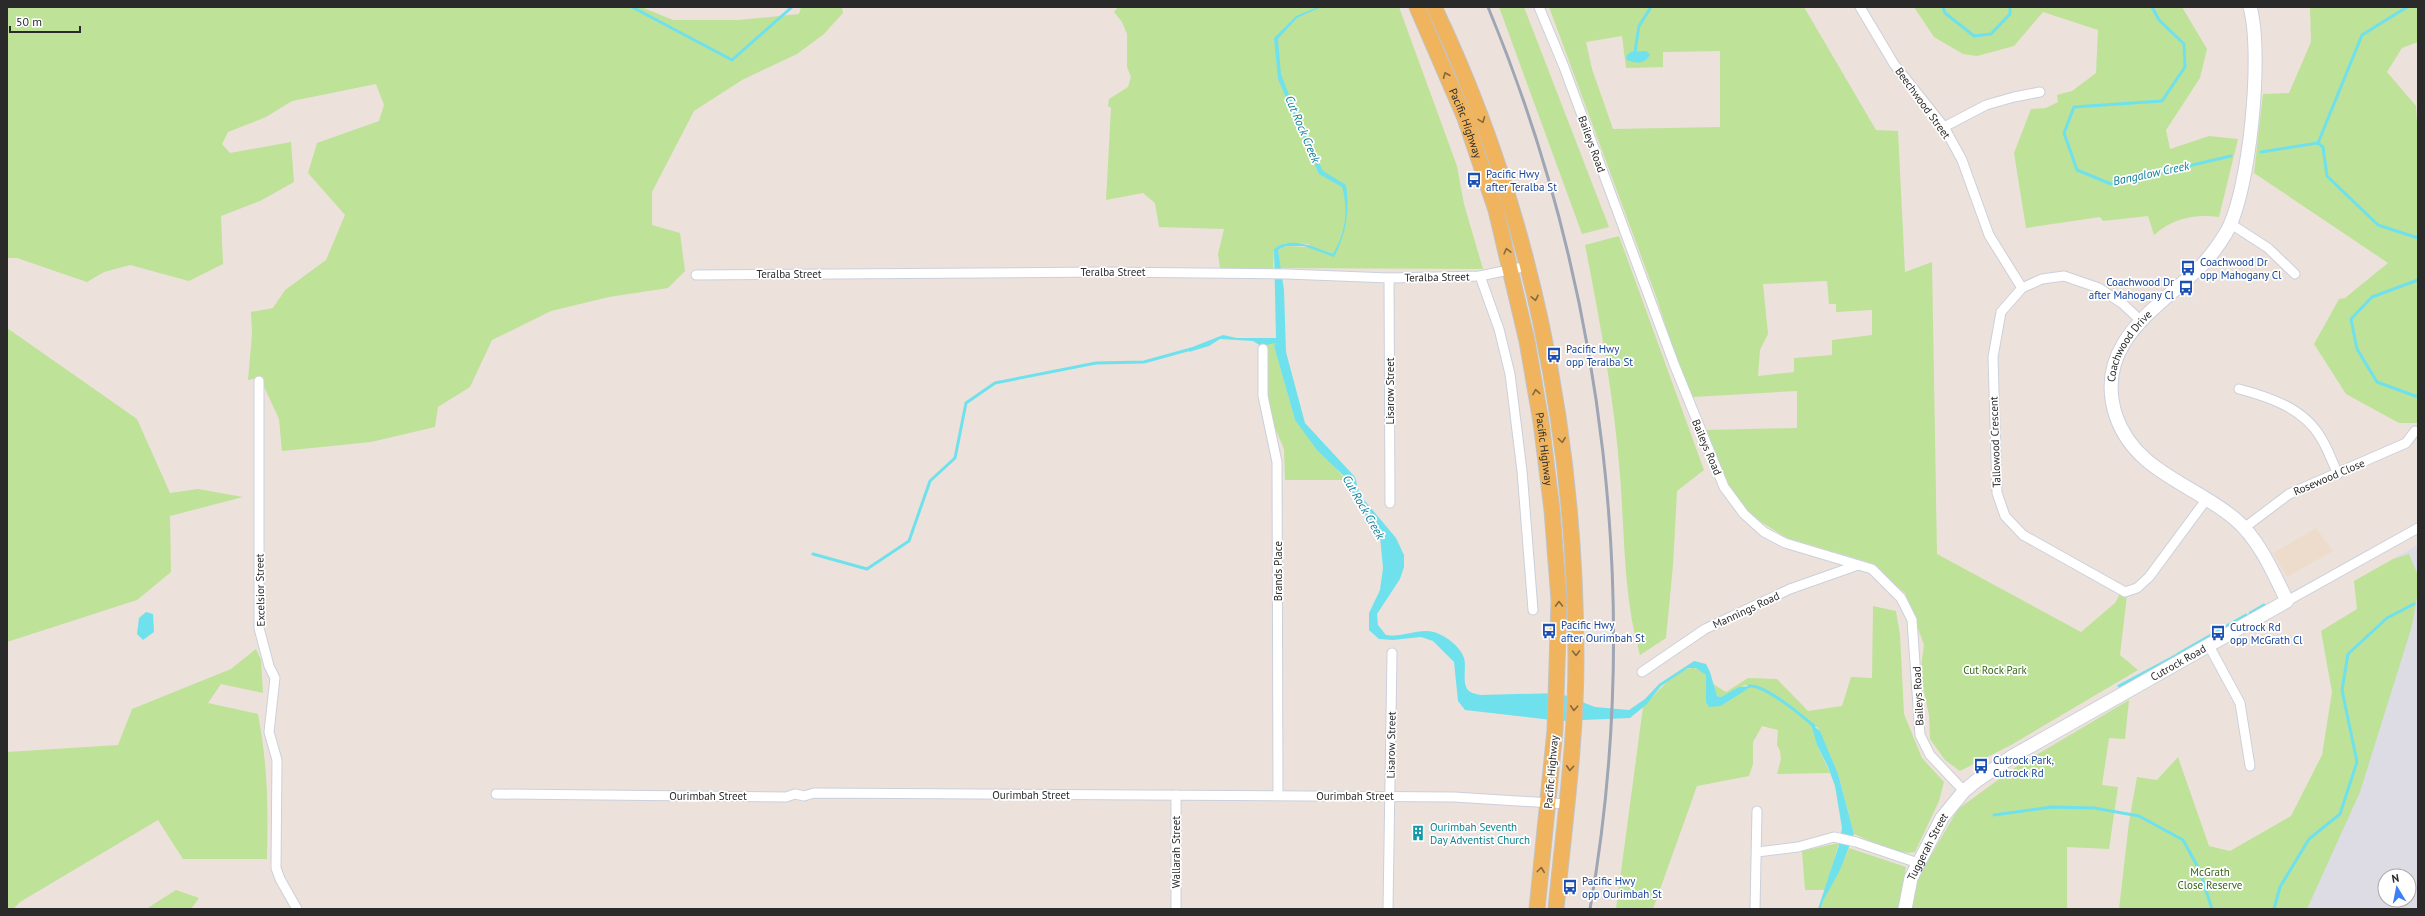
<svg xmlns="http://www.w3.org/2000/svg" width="2425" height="916" font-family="'PT Sans',sans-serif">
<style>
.industrial{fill:#dddce4;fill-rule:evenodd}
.education{fill:#eddccb}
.green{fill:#bee298;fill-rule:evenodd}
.water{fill:#6fe1ed}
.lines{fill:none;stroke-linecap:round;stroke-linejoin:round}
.stream{stroke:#6fe1ed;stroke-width:3}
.street-casing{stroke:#cad0db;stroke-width:11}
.secondary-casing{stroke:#cad0db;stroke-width:15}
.primary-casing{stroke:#c3c3c3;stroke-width:17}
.street{stroke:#fff;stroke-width:9}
.secondary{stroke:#fff;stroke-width:13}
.primary{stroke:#efb45d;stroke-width:15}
.rail{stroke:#9ea5b4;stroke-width:3}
.oneway{stroke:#836841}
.labels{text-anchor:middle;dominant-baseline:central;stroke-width:3.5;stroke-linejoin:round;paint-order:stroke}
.street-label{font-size:11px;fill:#2a2a2a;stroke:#fff}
.transit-label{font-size:11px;fill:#164399;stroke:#fff;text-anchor:start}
.park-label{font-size:11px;fill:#37661a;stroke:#fff}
.culture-label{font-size:11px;fill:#0d838f;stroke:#fff;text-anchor:start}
.water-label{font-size:12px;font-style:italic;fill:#0e8199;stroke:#fff}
</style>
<rect width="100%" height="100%" fill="#ece2db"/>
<path class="industrial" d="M2418,545V909H2259L2317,807L2393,559ZM2385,876H2409V900H2385Z"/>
<polygon class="education" points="2316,528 2333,551 2287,577 2273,553"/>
<g class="green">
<polygon points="7,7 641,7 673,20 738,20 799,14 801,7 842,7 843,13 824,34 797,54 742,80 694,111 652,192 652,225 680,233 685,271 668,288 609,297 551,311 492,340 470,387 438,407 435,427 371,442 282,451 279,419 266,391 261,377 248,380 252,334 251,312 273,308 285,290 326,260 345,215 308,173 317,143 379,121 384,105 376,84 292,101 266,117 228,132 222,144 230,153 291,142 294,182 260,201 221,216 223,264 189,281 130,265 104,272 87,282 17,258 7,258"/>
<polygon points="1118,7 1399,7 1457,166 1464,204 1483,269 1280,268 1278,250 1286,246 1308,247 1309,244 1286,243 1274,249 1273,269 1220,269 1218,254 1224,229 1159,227 1155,203 1143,193 1106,200 1111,108 1108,106 1109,99 1128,87 1131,77 1127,67 1127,34 1122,22 1114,12"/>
<polygon points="1499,7 1524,7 1609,227 1582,234"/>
<path d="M1549,7H1804L1876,130L1898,131L1905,272L1932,262L1937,554L2081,632L2115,603L2120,594L2127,595L2120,655L2138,670L2011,745L1960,771L1945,760L1930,739L1929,715L1920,674L1924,645L1905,593L1868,562L1787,538L1750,515L1730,488L1705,430L1797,428V391L1693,397L1677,361L1657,299ZM1622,36L1626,68L1663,67V52L1720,51V127L1613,129L1592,69L1586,42ZM1827,281L1829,304H1836V312L1872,310V335L1832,340V355L1794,358V372L1758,376L1760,350L1768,334L1763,284Z"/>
<path d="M1914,7H2182L2207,49L2200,78L2166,130L2170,149L2209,136L2238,139L2219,217C2195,214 2173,218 2154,235L2148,216L2103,221L2100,217L2026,228L2014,153L2031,109L2046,108L2058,102L2057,95L2072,91L2096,73L2098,30L2043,12L2014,46L1977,56L1963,54L1934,37Z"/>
<polygon points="2310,7 2418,7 2418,42 2402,48 2387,72 2416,106 2418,139 2418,423 2399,423 2346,394 2314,344 2339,299 2345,298 2388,263 2254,173 2263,94 2289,93 2311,42"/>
<path d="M1619,236L1704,470L1677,491L1673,565L1666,638L1640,655C1623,596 1625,536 1620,475C1614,398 1600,321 1585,245Z"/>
<polygon points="7,328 137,419 170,493 198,489 243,497 170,516 171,572 137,600 7,642"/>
<polygon points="1265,340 1278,341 1274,346 1295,420 1346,480 1285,480 1284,449 1272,421 1267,394"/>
<polygon points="2409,554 2418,575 2418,591 2412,626 2360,792 2307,909 2119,909 2129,822 2137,777 2157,780 2178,757 2209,846 2230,851 2291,816 2322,755 2332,692 2321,631 2357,609 2354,581 2393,559"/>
<path d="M1873,606L1896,611L1900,635L1904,714L1922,758L1944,782L1939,801L1915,852C1897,856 1871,841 1854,834L1838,774L1818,728L1812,724L1817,745L1830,773L1777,774L1781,759L1780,751L1777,745L1778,730L1762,726L1753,742V764L1749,776L1697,786L1653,909H1616L1643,707C1657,695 1685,651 1706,675V688L1721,706L1751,686L1745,685L1721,697L1717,696L1713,684L1726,692L1748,678L1777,679L1808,711L1842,706L1851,677L1872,678Z"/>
<path d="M256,649L261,660L263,693L221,684L208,703L258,714C268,767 268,806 267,859H183L158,820L20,902L13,909H7V752L118,745L132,709L231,669Z"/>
<polygon points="2129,700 2125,739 2109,738 2102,785 2118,787 2109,849 2067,847 2067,909 1911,909 1919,876 1958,809 2016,767"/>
<polygon points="1839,843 1825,890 1805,890 1802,851"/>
<path d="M1849,848L1906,867L1898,909H1821C1825,889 1841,868 1849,848Z"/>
<polygon points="176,890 199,898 191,909 146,909"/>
</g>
<g class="water">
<path d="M1318,7H1321L1297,18L1278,39L1281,74L1302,129L1323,171L1346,185C1350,211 1346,234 1334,257L1304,246H1286L1278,250L1284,290L1286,352L1305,423L1355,477L1360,495L1396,538L1404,555V567L1400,579L1377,614L1378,625L1386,635C1403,638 1417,628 1434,632C1446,636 1460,646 1464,658C1467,667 1461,684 1469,691C1471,693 1477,694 1480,695L1559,693L1595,707L1629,710L1645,699L1659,684L1694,661L1706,664L1710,672L1717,696L1721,697L1739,687L1752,686L1721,706L1709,707L1706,702V675L1696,668H1688L1661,686L1647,704L1630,718L1560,721L1465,710L1458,701L1454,662L1433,641L1421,637L1393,640L1379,639L1369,630V613L1380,590L1383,568L1380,536L1357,504L1345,477L1317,450L1295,420L1274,346L1276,343L1261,346L1253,341L1220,339L1209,346L1189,352L1190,348L1223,335L1237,338H1276L1274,249C1292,235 1315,248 1333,254C1345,234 1349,211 1342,187L1319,174L1278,79L1274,38L1296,16Z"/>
<path d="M1646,51L1650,54C1646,64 1636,64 1627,60L1626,56L1631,52Z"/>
<polygon points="146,612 153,614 154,632 143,640 137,634 139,618"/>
<polygon points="1811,724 1820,731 1838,774 1854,834 1840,870 1823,901 1821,909 1818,909 1839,845 1842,828 1835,786 1828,767 1817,745"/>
</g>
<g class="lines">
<g class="stream">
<polyline points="632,7 732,60 792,7"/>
<polyline points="1943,7 1945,13 1974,36 1991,34 2010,14 2010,7"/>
<polyline points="2152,7 2159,20 2184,44 2185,67 2162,101 2074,107 2064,133 2077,170 2111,184 2231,156"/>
<polyline points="1635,52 1639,26 1651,7"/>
<polyline points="2318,143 2362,35 2407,7"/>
<polyline points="2261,152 2318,143 2323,147 2327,176 2378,225 2418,238"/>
<polyline points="2418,280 2372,297 2351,319 2357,349 2377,382 2418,397"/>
<polyline points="813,554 867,569 909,541 930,481 955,458 966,403 995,383 1096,363 1144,362 1191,349"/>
<polyline points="2250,613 2264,605"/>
<polyline points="2178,654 2246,615"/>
<path d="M1749,686C1765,684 1802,716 1814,726"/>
<polyline points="2119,686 2177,655"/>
<polyline points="1994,815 2052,807 2094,808 2139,816 2183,840 2199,869 2212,909"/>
<polyline points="2274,909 2280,887 2309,839 2340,814 2357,762 2342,690 2348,654 2387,618 2414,604"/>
</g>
<g class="street-casing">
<g id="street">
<polyline points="1539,7 1564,67 1674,364 1724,487 1744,514 1764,532 1785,543 1872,569 1901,598 1912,620 1920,735 1930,755 1964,791"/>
<polyline points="1860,7 1894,64 1944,127 1962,160 1989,235 2022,288"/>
<polyline points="1944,127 1986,105 2014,97 2040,92"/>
<polyline points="2231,224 2268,248 2295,274"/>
<polyline points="696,275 1103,272 1287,274 1389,278 1480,276 1528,266"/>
<polyline points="1480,276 1499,329 1510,374 1522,471 1533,610"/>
<polyline points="1389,278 1390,503"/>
<polyline points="2140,320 2123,304 2099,288 2064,276 2042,279 2022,288 2001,312 1993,357 1997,493 2005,516 2023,535 2125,592 2137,588 2149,577 2206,500"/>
<polyline points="1263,349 1263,396 1277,462 1278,795"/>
<polyline points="259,381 259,628 269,666 275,678 269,732 277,760 276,868 280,879 297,909"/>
<path d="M2239,389C2269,397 2304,408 2321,438C2328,449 2332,462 2338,474"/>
<polyline points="2244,528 2289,494 2406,443 2415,431"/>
<polyline points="2287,601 2418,528"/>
<polyline points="2208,644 2240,703 2250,766"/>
<polyline points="1642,672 1705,629 1790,589 1858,565"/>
<polyline points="496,794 786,797 795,794 804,796 814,793 1454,797 1567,804"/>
<polyline points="1757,852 1798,847 1834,837 1856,842 1918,863"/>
<polyline points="1176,909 1176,795"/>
<polyline points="1388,909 1392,653"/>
<polyline points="1755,909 1757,811"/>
</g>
</g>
<g class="secondary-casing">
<g id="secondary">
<path id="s1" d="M1905,909L1911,878L1942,818L1964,791L1976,781L2013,756L2287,601C2274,574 2259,539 2235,519C2194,484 2135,472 2116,416C2093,346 2154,310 2197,270C2209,259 2218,246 2226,233C2250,192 2263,53 2250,7"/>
</g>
</g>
<g class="primary-casing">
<g id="primary">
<path id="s2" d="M1417,7L1465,118L1496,210L1527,341L1541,422L1552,510L1559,600L1555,730L1537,909"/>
<path d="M1434,7C1531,210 1576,435 1576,659C1576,743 1564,826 1556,909"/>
</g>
</g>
<use href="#street" class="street"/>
<use href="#secondary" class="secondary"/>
<use href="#primary" class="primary"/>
<path class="rail" d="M1488,7C1605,289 1643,608 1590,909"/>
</g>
<defs><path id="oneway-chevron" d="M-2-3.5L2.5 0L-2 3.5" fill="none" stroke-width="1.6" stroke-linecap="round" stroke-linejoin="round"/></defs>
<g class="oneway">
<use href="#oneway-chevron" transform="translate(1446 75) rotate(-113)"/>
<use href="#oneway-chevron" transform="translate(1482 120) rotate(69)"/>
<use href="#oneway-chevron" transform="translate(1507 251) rotate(-104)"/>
<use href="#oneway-chevron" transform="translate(1535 298) rotate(78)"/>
<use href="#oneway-chevron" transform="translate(1536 392) rotate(-100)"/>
<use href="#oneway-chevron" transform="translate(1562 440) rotate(82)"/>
<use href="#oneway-chevron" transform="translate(1559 604) rotate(-90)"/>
<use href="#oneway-chevron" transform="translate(1576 653) rotate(89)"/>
<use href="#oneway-chevron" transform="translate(1574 708) rotate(93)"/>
<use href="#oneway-chevron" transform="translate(1570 768) rotate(94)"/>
<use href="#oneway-chevron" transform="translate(1541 870) rotate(-83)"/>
</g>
<defs>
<g id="bus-bare" transform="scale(1.2)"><path d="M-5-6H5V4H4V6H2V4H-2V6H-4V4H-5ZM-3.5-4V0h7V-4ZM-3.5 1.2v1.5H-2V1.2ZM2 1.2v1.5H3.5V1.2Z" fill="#1a4fb4" stroke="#fff" stroke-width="2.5" paint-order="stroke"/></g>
<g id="building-bare" transform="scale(1.2)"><path d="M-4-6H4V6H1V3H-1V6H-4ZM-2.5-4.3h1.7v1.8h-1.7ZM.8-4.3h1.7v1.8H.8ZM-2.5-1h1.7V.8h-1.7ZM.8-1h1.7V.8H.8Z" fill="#0f9aa8" stroke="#fff" stroke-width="2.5" paint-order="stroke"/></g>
</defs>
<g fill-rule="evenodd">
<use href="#bus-bare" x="1474" y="180"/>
<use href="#bus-bare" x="2188" y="268"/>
<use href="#bus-bare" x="2186" y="288"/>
<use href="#bus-bare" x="1554" y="355"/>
<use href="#bus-bare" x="1549" y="631"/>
<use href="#bus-bare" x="2218" y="633"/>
<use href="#bus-bare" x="1981" y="766"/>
<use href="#building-bare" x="1418" y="833"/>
<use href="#bus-bare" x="1570" y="887"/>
</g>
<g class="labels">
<g class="street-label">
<text transform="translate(1923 103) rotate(54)">Beechwood Street</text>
<text stroke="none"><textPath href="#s2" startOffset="126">Pacific Highway</textPath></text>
<text transform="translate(1592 144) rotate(70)">Baileys Road</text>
<text x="1113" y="272">Teralba Street</text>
<text x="789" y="274">Teralba Street</text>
<text transform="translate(1437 277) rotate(-1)">Teralba Street</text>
<text stroke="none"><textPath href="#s1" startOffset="843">Coachwood Drive</textPath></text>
<text transform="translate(1390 391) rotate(-90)">Lisarow Street</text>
<text transform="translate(1995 442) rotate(-92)">Tallowood Crescent</text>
<text transform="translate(1707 447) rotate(67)">Baileys Road</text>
<text stroke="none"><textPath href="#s2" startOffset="462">Pacific Highway</textPath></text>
<text transform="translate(2329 477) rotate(-23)">Rosewood Close</text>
<text transform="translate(1278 571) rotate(-90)">Brands Place</text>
<text transform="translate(260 590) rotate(-91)">Excelsior Street</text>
<text transform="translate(1746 610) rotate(-25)">Mannings Road</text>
<text stroke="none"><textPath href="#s1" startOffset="384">Cutrock Road</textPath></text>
<text transform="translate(1918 696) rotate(-93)">Baileys Road</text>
<text transform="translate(1391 745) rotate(-89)">Lisarow Street</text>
<text transform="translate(1551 772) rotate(-85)">Pacific Highway</text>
<text x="1031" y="795">Ourimbah Street</text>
<text x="708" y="796">Ourimbah Street</text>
<text x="1355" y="796">Ourimbah Street</text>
<text stroke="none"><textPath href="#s1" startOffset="67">Tuggerah Street</textPath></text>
<text transform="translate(1176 852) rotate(-90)">Wallarah Street</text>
</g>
<g class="transit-label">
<text x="1486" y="174">Pacific Hwy<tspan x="1486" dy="13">after Teralba St</tspan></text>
<text x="2200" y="262">Coachwood Dr<tspan x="2200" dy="13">opp Mahogany Cl</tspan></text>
<text x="2174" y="282" text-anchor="end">Coachwood Dr<tspan x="2174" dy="13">after Mahogany Cl</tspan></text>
<text x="1566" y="349">Pacific Hwy<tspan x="1566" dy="13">opp Teralba St</tspan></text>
<text x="1561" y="625">Pacific Hwy<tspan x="1561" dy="13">after Ourimbah St</tspan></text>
<text x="2230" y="627">Cutrock Rd<tspan x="2230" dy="13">opp McGrath Cl</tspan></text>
<text x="1993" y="760">Cutrock Park,<tspan x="1993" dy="13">Cutrock Rd</tspan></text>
<text x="1582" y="881">Pacific Hwy<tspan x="1582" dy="13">opp Ourimbah St</tspan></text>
</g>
<g class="park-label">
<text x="1995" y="670">Cut Rock Park</text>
<text x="2210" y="872">McGrath<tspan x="2210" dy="13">Close Reserve</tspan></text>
</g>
<g class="culture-label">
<text x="1430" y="827">Ourimbah Seventh<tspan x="1430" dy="13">Day Adventist Church</tspan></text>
</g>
<g class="water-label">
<text transform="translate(1303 129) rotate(67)">Cut Rock Creek</text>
<text transform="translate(2151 173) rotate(-12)">Bangalow Creek</text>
<text transform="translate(1364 507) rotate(60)">Cut Rock Creek</text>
</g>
</g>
<rect width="2425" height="916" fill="none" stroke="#2a2a2a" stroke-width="16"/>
<g transform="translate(2397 888) rotate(350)"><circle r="19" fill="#ffffff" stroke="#aaaaaa"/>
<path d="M0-3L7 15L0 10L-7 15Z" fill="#3c7ff8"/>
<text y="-6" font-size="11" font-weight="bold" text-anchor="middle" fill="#2a2a2a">N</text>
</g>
<path d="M10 26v6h70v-6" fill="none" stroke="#2a2a2a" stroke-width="2"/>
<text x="16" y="26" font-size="12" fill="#2a2a2a" stroke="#ffffff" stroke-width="3" paint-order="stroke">50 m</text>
</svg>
